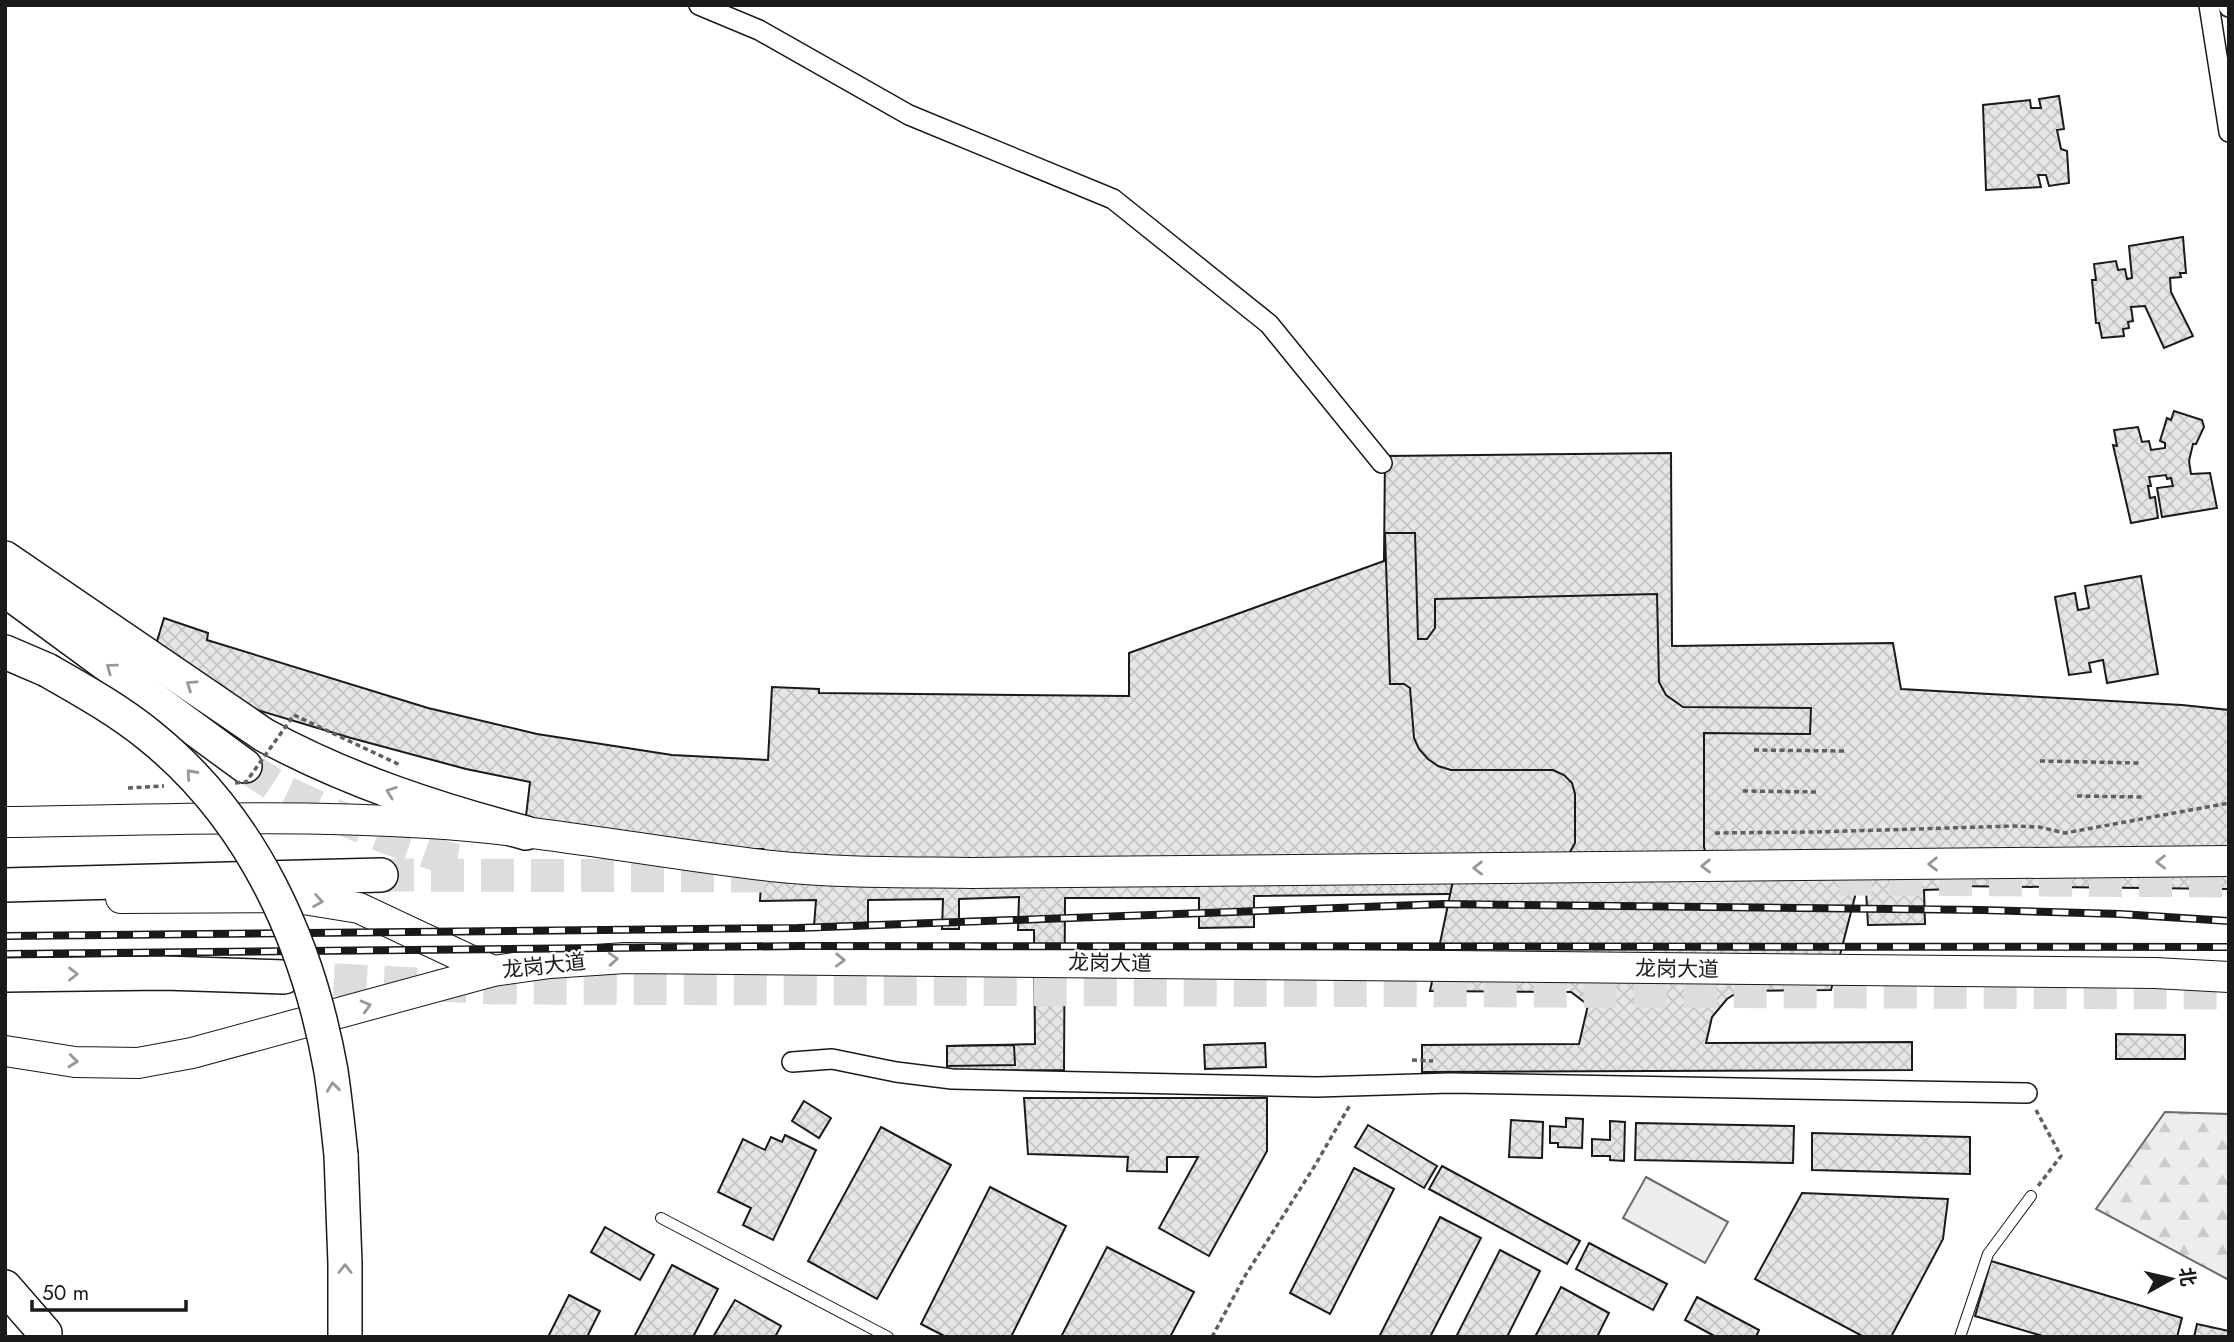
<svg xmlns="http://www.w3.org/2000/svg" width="2234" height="1342" font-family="Jost,'Noto Sans SC',sans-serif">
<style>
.forest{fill:url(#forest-firs);stroke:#6a6a6a;stroke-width:2}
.built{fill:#ededed;stroke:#6a6a6a;stroke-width:2}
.building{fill:url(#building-cross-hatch);stroke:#1a1a1a;stroke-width:2}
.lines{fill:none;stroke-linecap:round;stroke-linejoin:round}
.highway-tunnel{stroke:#ddd;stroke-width:33;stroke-dasharray:33 17;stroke-linecap:butt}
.lane-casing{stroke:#1a1a1a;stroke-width:12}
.street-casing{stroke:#1a1a1a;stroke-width:22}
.primary-casing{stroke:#1a1a1a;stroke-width:32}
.highway-casing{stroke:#1a1a1a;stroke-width:36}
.path{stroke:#5f5f5f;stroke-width:3.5;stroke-dasharray:5 3.5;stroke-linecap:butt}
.lane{stroke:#fff;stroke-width:10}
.street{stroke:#fff;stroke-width:19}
.primary{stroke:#fff;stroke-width:30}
.highway{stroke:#fff;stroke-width:33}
.rail-casing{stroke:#1a1a1a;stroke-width:8}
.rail{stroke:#fff;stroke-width:5;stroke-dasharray:16;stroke-linecap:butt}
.highway-bridge-casing{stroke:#1a1a1a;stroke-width:36;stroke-linecap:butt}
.path-bridge{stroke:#5f5f5f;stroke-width:3.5;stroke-dasharray:5 3.5;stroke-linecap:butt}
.highway-bridge{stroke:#fff;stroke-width:33}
.oneway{stroke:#989898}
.labels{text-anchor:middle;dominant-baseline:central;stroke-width:5;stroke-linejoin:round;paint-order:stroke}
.street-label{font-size:21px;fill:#1a1a1a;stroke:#fff}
</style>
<defs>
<pattern id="forest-firs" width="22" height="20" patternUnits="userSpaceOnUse" patternTransform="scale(1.75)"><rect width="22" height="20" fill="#ededed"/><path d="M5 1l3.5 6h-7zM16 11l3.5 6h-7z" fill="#cbcbcb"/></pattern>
<pattern id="building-cross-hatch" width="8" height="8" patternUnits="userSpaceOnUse" patternTransform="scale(1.75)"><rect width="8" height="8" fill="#e6e6e6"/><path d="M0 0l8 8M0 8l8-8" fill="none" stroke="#c5c5c5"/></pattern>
</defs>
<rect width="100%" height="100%" fill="#fff"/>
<polygon class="forest" points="2165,1112 2229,1114 2229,1280 2096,1209"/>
<polygon class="built" points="1646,1177 1728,1222 1705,1263 1623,1218"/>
<g class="building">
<polygon points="2059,96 2064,129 2057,130 2061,149 2067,151 2069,183 2049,186 2046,175 2038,175 2041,187 1986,190 1983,105 2030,100 2031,108 2041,108 2039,99"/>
<polygon points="2183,237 2186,273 2180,273 2181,277 2170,278 2171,292 2193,336 2164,348 2145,306 2131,307 2133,321 2128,322 2129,328 2123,329 2124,336 2102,338 2099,323 2096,323 2092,280 2096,280 2094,264 2116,261 2118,270 2125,269 2127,279 2132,278 2129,246"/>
<polygon points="2174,411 2202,420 2204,427 2196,444 2193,444 2189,461 2191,474 2210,473 2217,508 2162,517 2157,488 2173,486 2171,478 2167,479 2166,475 2149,477 2151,486 2148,486 2150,498 2155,497 2158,518 2131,523 2113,445 2117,446 2114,430 2138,427 2142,442 2149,441 2151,450 2165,448 2165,443 2160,441 2167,418 2171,420"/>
<polygon points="1671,453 1672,646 1893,643 1901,689 2182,705 2229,710 2229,889 1952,886 1952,889 1924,890 1925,924 1868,925 1866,890 1254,896 1254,927 1199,928 1199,898 1065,898 1064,1070 947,1071 948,1046 1035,1044 1034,930 1018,930 1019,897 959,899 959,929 942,929 943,899 868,900 868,925 814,926 816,900 760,901 763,849 717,849 523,842 530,782 466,769 351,738 190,690 145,681 164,618 208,633 207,640 428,708 537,734 672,755 768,760 772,687 819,689 819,693 1129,696 1129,653 1384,561 1385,456"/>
<polygon points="1385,533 1415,533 1418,639 1427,639 1435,628 1435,599 1657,594 1659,682 1666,695 1683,707 1811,708 1810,734 1704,733 1704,847 1707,857 1861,873 1831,990 1743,991 1735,994 1727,999 1712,1017 1706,1043 1912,1042 1912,1070 1422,1072 1422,1045 1579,1044 1588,1005 1571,992 1430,991 1455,871 1567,857 1575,843 1575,794 1572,783 1564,775 1553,770 1451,770 1438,766 1428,759 1419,749 1414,738 1410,688 1404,684 1390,684"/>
<polygon points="2141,576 2158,674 2107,683 2103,660 2089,663 2091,672 2069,675 2055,597 2075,593 2078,610 2089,608 2085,586"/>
<polygon points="2116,1034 2185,1035 2185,1059 2116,1059"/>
<polygon points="1265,1043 1266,1067 1205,1069 1204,1045"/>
<polygon points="1014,1045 1015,1065 947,1066 947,1046"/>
<polygon points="1024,1098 1267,1098 1267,1151 1209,1256 1159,1228 1198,1157 1167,1157 1167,1172 1127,1171 1128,1157 1028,1154"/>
<polygon points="804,1101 831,1118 819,1138 792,1121"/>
<polygon points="1566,1118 1583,1119 1582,1148 1558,1147 1558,1143 1550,1143 1550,1126 1566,1127"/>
<polygon points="1511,1120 1543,1122 1542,1158 1509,1157"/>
<polygon points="1610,1121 1625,1122 1624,1161 1610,1160 1610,1156 1592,1156 1592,1139 1610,1140"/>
<polygon points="1636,1123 1794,1126 1793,1163 1635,1160"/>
<polygon points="1368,1125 1437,1166 1424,1188 1355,1147"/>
<polygon points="881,1127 951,1165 877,1299 808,1261"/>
<polygon points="1812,1133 1970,1137 1970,1174 1812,1170"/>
<polygon points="785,1135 816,1150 773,1240 743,1225 751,1208 718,1192 743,1139 765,1150 771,1137 782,1142"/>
<polygon points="1442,1166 1580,1241 1567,1264 1429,1189"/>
<polygon points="1354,1168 1394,1189 1330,1314 1290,1293"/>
<polygon points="990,1187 1066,1226 1011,1337 946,1337 921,1324"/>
<polygon points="1802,1193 1948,1199 1943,1239 1891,1337 1864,1337 1755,1279"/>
<polygon points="1440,1217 1481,1238 1430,1337 1379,1337"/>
<polygon points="605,1227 654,1255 640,1280 591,1252"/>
<polygon points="1589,1243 1667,1284 1653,1310 1576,1269"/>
<polygon points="1107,1247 1194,1292 1170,1337 1061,1337"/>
<polygon points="1500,1250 1540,1271 1507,1337 1456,1337"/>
<polygon points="1991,1261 2182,1318 2177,1337 2046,1337 1975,1316"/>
<polygon points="672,1265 718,1289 693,1337 634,1337"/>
<polygon points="1561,1287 1609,1313 1597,1337 1535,1337"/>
<polygon points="569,1295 600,1311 587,1337 548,1337"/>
<polygon points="1697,1297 1759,1330 1756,1337 1716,1337 1685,1320"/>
<polygon points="735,1300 781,1326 775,1337 713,1337"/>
<polygon points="2197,1324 2229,1331 2229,1337 2194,1337"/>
</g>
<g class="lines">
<g class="highway-tunnel">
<polyline points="245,766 285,792 334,815 388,838 446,858 472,863"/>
<polyline points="381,875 770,876"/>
<polyline points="1839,879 2229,881"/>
<polyline points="284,977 493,988 2229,993"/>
</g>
<g class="lane-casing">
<g id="lane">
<polyline points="661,1218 888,1337"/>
<polyline points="1960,1337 1988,1254 2031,1196"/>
</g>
</g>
<g class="street-casing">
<g id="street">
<polyline points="699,5 759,30 909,115 1113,199 1269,324 1382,463"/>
<polyline points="2209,5 2229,132"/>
<polyline points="2228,5 2229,7"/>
<polyline points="792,1062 832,1059 896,1072 952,1079 1317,1087 1450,1083 2027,1093"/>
</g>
</g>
<g class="primary-casing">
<g id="primary">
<path d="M5,822C146,820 288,814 429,823C544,830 657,853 771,866C837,873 905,872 972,873L2229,861"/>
<polyline points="121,898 291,897 359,908 493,971"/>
<polyline points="5,1051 75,1062 138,1063 192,1053 493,971 550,963 625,958 2155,973 2229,977"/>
</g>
</g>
<g class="highway-casing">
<g id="highway">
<path d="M5,558L264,735C347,780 435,809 526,833"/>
<polyline points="5,590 245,766"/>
<polyline points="5,652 47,670"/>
<polyline points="5,885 381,875"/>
<polyline points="5,975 164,973 284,977"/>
<polyline points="341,1155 345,1264 345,1337"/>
<polyline points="5,1287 45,1333"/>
</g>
</g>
<g class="path">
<polyline points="1754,750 1844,751"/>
<polyline points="2040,761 2139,763"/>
<polyline points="1743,791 1817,792"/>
<polyline points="2077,796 2144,797"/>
<polyline points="1715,833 1817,832 2013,826 2039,827 2065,833 2229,803"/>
<polyline points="1412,1060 1433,1061"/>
<polyline points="2036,1110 2061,1156 2038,1186"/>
<polyline points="1212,1337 1245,1276 1314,1167 1350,1105"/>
</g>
<use href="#lane" class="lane"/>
<use href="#street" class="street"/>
<use href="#primary" class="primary"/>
<use href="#highway" class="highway"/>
<g class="rail-casing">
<g id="rail">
<polyline points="5,936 798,928 1444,904 1982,910 2120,914 2229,921"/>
<polyline points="5,954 800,946 2229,947"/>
</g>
</g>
<use href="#rail" class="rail"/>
<g class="highway-bridge-casing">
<path id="highway-bridge" d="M47,670C82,690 118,710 150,736C253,819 308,942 331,1071C335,1098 338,1127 341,1155"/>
</g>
<g class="path-bridge">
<polyline points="235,783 246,782 294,715 400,765"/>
<polyline points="128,788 164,786"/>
</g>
<use href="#highway-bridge" class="highway-bridge"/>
</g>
<defs><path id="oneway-chevron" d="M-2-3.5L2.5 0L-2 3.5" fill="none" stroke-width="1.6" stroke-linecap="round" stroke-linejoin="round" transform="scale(1.75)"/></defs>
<g class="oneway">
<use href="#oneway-chevron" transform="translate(111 668) rotate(-144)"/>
<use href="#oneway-chevron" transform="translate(191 685) rotate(-146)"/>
<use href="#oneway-chevron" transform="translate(191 774) rotate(-132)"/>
<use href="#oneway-chevron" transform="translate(391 792) rotate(-160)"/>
<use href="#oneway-chevron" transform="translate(2161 862) rotate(179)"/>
<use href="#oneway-chevron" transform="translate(1933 864) rotate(179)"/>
<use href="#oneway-chevron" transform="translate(1706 866) rotate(179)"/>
<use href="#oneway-chevron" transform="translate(1478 868) rotate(179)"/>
<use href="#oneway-chevron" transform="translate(318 901) rotate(9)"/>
<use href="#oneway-chevron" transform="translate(613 959) rotate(-4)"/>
<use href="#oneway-chevron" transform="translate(840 960) rotate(1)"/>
<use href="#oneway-chevron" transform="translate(73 974)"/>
<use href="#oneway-chevron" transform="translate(366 1006) rotate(-15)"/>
<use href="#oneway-chevron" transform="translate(73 1061) rotate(6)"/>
<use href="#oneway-chevron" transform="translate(333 1087) rotate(-97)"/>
<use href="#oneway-chevron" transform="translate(345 1269) rotate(-90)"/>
</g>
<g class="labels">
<g class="street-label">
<text transform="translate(1110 963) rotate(1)">龙岗大道</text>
<text transform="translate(544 966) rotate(-6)">龙岗大道</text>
<text transform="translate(1677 969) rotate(1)">龙岗大道</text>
</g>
</g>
<rect width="2234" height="1342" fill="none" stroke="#1a1a1a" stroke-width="14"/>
<g transform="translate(2171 1279) rotate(82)" stroke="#ffffff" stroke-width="5" paint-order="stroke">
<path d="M0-5L12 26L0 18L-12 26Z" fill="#1a1a1a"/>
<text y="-10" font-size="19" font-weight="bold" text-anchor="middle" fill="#1a1a1a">北</text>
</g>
<path d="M32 1300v10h154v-10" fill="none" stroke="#1a1a1a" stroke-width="3.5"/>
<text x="42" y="1300" font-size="21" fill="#1a1a1a" stroke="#ffffff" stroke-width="5" paint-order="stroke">50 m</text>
</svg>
